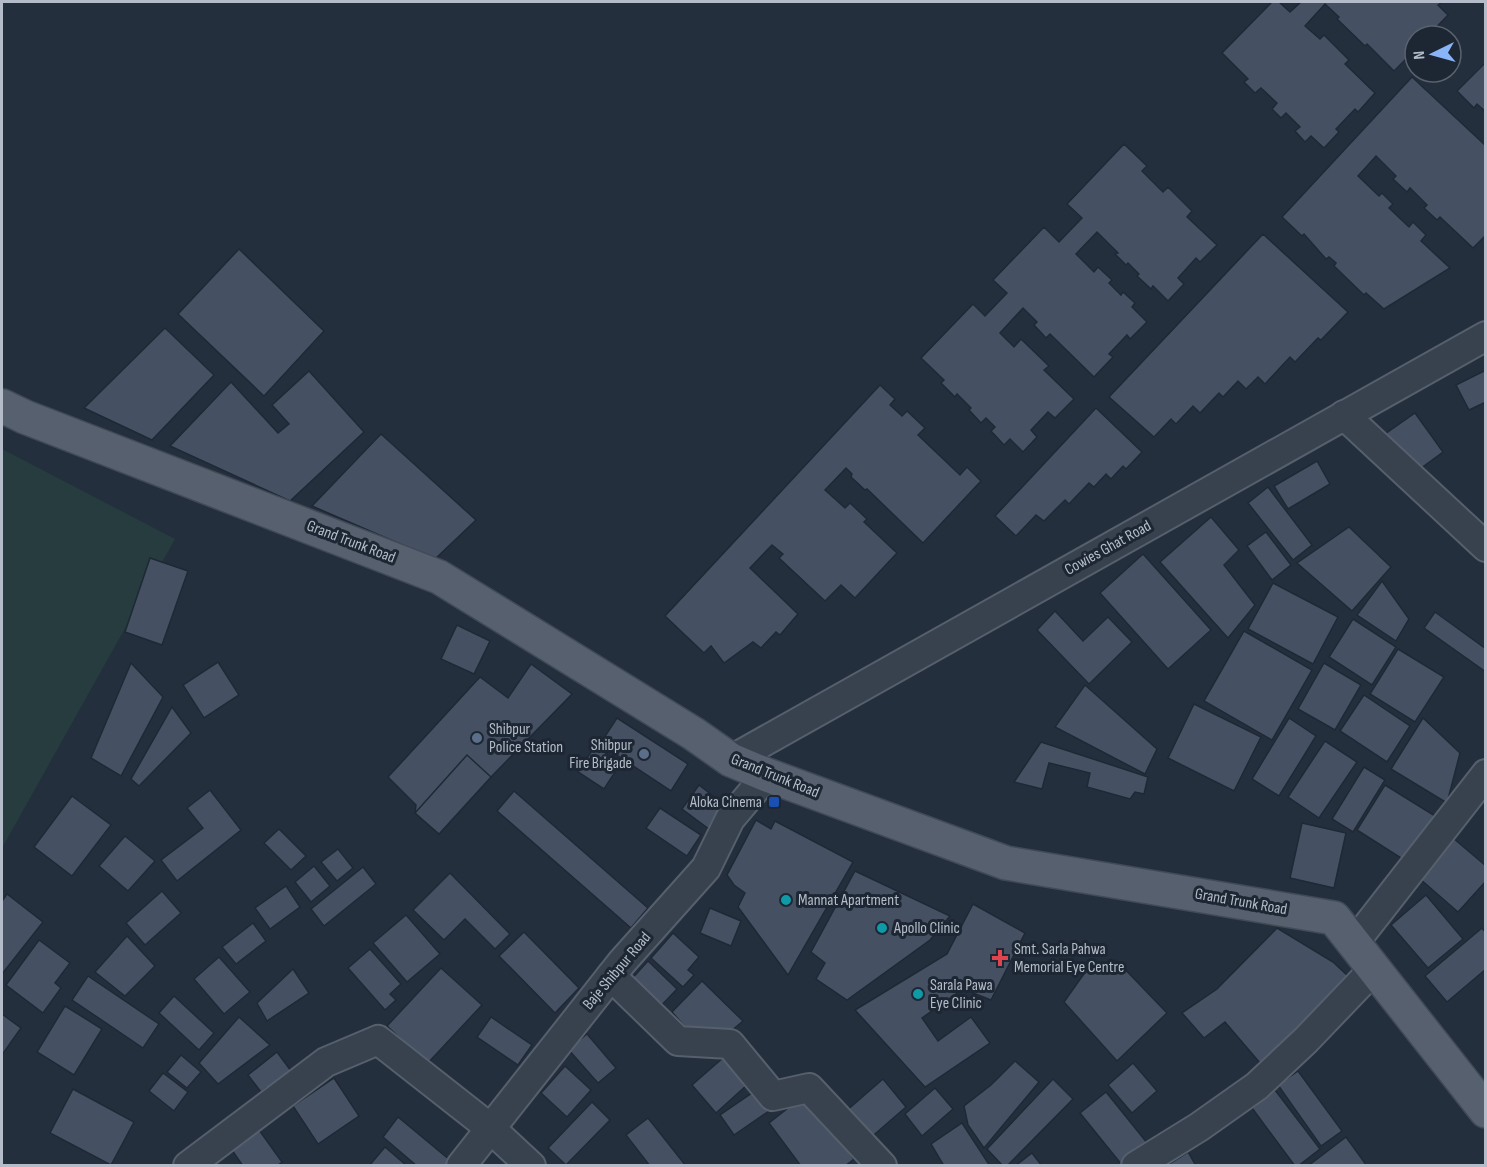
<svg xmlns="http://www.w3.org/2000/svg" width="1487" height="1167" font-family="'Sofia Sans Condensed',sans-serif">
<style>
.green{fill:#263c3f}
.building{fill:#455162;stroke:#1f2835;stroke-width:1.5}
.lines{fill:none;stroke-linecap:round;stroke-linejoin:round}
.street-casing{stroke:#565f6c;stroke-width:32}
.primary-casing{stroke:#414a57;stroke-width:36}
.street{stroke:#38414e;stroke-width:28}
.primary{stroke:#56606e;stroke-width:33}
.service-dot{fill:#5c6f8a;stroke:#1d2633;stroke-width:2}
.transit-dot{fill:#1a4fb4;stroke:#1d2633;stroke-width:2}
.culture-dot{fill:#0f9aa8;stroke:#1d2633;stroke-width:2}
.health-dot{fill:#e0444e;stroke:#1d2633;stroke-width:2}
.labels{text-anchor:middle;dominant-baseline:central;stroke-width:6;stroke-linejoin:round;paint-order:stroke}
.street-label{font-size:16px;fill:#b4bcc9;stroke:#1d2633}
.poi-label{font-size:16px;fill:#b4bcc9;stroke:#1d2633;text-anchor:start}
</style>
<rect width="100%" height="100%" fill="#242f3e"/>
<polygon class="green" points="2,449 175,539 2,848"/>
<g class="building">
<polygon points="1272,2 1279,2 1290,12 1301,2 1442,2 1438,5 1448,15 1428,36 1415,36 1415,50 1394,71 1367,44 1365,46 1337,19 1339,17 1325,4 1305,26 1320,39 1324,35 1349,60 1345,64 1375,93 1358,112 1355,109 1336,129 1339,132 1324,148 1311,136 1305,142 1295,131 1300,127 1286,113 1281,118 1272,109 1277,103 1261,88 1255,93 1244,82 1248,79 1222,53"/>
<polygon points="1486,62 1486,112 1477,104 1474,108 1457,91"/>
<polygon points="1412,77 1486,146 1486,235 1473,248 1440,217 1437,220 1424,208 1427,205 1410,188 1407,192 1393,179 1396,176 1376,156 1358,176 1379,196 1382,193 1393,204 1389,208 1409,227 1413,222 1426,235 1421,241 1450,268 1384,309 1366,293 1364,295 1334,266 1336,263 1329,257 1326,259 1304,234 1302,236 1282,217"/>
<polygon points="1124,144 1147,166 1142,171 1163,192 1168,187 1192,211 1187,217 1217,245 1200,262 1196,258 1178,278 1184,284 1168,301 1153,286 1151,289 1137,276 1139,274 1128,263 1126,265 1115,254 1118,253 1097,232 1076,254 1094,272 1098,267 1112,280 1109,283 1121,295 1123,292 1135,303 1132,307 1147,322 1130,339 1127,335 1109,354 1113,357 1094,377 1050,334 1046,338 1034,325 1037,322 1023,308 1000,333 1014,347 1021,339 1049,366 1044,370 1074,399 1055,418 1048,412 1031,430 1037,437 1023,452 1010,439 1004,445 991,431 995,427 986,418 981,423 969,410 971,408 957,394 955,397 941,383 944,380 921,358 973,304 985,316 1007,293 993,280 1044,227 1059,242 1082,218 1067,204"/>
<polygon points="1263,234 1348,312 1321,340 1318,338 1295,362 1290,357 1265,384 1258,377 1246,389 1238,381 1223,397 1219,393 1200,413 1193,406 1176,424 1171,419 1154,437 1109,397"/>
<polygon points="239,249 324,331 264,396 178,314"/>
<polygon points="165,328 214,375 152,440 84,408"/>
<polygon points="1486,370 1486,402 1469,410 1456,385"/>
<polygon points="309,371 364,432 290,501 170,446 231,382 278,433 289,424 272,405"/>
<polygon points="880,385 895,399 890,405 902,416 907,411 925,428 918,435 960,475 967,467 981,481 923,543 867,489 865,490 851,477 852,474 846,468 825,490 845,508 850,503 867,519 864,522 897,553 855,598 841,585 825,601 779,558 783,554 772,545 750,568 798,614 780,635 776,632 761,648 753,642 724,663 711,646 704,653 665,616"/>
<polygon points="1096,408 1142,452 1126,469 1123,466 1111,479 1106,474 1094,487 1089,483 1069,504 1065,500 1044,521 1036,515 1016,536 995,516"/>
<polygon points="1415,413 1443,452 1413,474 1385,434"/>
<polygon points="381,434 476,520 435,559 312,506"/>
<polygon points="1317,461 1330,484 1288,509 1274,486"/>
<polygon points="1268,487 1312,545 1293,560 1248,503"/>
<polygon points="1211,517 1239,550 1224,565 1255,605 1228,638 1160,562"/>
<polygon points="1349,527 1391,567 1352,611 1297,563"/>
<polygon points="1266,532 1291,565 1272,580 1247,546"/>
<polygon points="1143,554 1211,630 1168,669 1100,593"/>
<polygon points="150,558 188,571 162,645 125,632"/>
<polygon points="1382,581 1409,619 1396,641 1357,615"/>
<polygon points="1273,583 1338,617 1313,664 1248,629"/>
<polygon points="1055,611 1083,641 1108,617 1132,642 1089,684 1037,630"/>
<polygon points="1435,612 1486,649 1486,672 1424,628"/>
<polygon points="1353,619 1396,647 1372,685 1329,657"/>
<polygon points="457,625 490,641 474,674 441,659"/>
<polygon points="1244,631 1312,670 1272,740 1204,701"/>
<polygon points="1398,649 1444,677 1415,722 1370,694"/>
<polygon points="218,662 239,695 204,718 183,685"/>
<polygon points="131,663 163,697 121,776 91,758"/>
<polygon points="1324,663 1361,685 1335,730 1298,709"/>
<polygon points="531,664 572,694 491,777 439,834 415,813 416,805 388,777 480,677 508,698"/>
<polygon points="1085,685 1157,749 1145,774 1055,727"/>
<polygon points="1364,695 1410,726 1387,762 1340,731"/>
<polygon points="1194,704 1261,737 1234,791 1168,758"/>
<polygon points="172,707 191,733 139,786 131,779"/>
<polygon points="617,718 688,764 671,791 600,744"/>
<polygon points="1289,718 1316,736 1279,796 1252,779"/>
<polygon points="1423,718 1460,753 1447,803 1391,769"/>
<polygon points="1325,741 1357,762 1319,818 1288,797"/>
<polygon points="1041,742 1148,777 1144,794 1135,792 1130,799 1087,787 1090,773 1049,763 1042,789 1014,782"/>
<polygon points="595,746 621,763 604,789 578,772"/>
<polygon points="467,755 491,777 439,834 415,813"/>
<polygon points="1364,767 1385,780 1353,832 1332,819"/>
<polygon points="699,785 726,806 709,829 682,809"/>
<polygon points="1385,785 1440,819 1412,865 1357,830"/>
<polygon points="210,790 241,830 177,881 161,860 203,828 187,808"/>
<polygon points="514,791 648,908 631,928 497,811"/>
<polygon points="72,796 111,825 72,876 34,847"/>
<polygon points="660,808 701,835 687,856 646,828"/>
<polygon points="756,820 771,829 775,821 853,862 788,975 738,907 745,893 734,885 727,875"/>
<polygon points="1302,823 1346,833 1334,888 1290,878"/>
<polygon points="279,829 306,856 291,870 264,843"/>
<polygon points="125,836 155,861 128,891 99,866"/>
<polygon points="1453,838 1486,866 1486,881 1458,912 1419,878"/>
<polygon points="338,849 353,868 337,881 321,862"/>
<polygon points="314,866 330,886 311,902 295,882"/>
<polygon points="363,867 376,884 324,926 311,909"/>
<polygon points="855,871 950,916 930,940 847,1000 816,979 825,963 811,952"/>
<polygon points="450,873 510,934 495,949 465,919 444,940 413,910"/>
<polygon points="286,886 300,907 270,929 255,908"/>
<polygon points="162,891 181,913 145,945 126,923"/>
<polygon points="7,894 43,922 2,974 2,901"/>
<polygon points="1426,895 1463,939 1428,968 1391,925"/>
<polygon points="973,904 1025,933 991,1000 963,989 922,1018 938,1041 971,1017 990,1043 925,1087 855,1010 947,954"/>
<polygon points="710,908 741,921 731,946 700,933"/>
<polygon points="406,915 440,954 407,982 373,943"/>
<polygon points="253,923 266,941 236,964 222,947"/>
<polygon points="1277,928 1333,962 1349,977 1266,1070 1225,1022 1204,1038 1182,1013 1217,989"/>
<polygon points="1482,928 1486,933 1486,969 1447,1002 1425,976"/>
<polygon points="524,932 579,988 555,1013 499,956"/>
<polygon points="673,933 699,957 688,970 694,975 683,987 651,958"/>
<polygon points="127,936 155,966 125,996 95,972"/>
<polygon points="39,940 70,963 55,983 61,988 43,1013 6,985"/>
<polygon points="370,949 401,984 390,994 396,1000 385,1010 348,968"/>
<polygon points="219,957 250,992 224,1014 194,979"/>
<polygon points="1116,960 1167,1013 1117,1061 1064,1002 1093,961 1103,972"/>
<polygon points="648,961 677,989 657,1010 628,983"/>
<polygon points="441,968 482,1005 427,1064 387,1026"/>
<polygon points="293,969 309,993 267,1021 257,1003"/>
<polygon points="88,976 159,1024 143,1048 72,1000"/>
<polygon points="702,981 743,1021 724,1037 692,1035 672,1012"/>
<polygon points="174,996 214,1033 199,1050 159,1013"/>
<polygon points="65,1006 102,1029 74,1075 37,1052"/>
<polygon points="2,1014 21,1028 2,1055"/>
<polygon points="239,1017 270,1045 218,1084 199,1063"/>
<polygon points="491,1017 532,1045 518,1065 477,1037"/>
<polygon points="587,1034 616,1068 598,1083 568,1049"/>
<polygon points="277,1052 297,1079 274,1098 266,1088 261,1092 248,1075"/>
<polygon points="181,1055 201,1072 187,1088 167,1072"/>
<polygon points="724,1057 748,1084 716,1113 692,1085"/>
<polygon points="1015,1061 1039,1082 984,1148 968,1125 964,1106 991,1085"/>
<polygon points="1133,1063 1157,1091 1132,1113 1108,1085"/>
<polygon points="565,1066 591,1090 567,1117 541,1093"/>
<polygon points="1298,1071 1342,1131 1321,1146 1278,1085"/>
<polygon points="163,1073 188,1092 174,1111 149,1091"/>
<polygon points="334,1078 359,1116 318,1144 293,1106"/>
<polygon points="883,1079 906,1107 868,1140 845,1112"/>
<polygon points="1053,1079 1073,1099 1007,1166 1003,1166 987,1149"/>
<polygon points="935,1088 953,1109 922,1136 905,1114"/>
<polygon points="73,1089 134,1122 111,1165 50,1133"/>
<polygon points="1275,1090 1320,1149 1298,1166 1295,1166 1252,1108"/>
<polygon points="755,1091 769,1111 734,1135 720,1115"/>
<polygon points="1106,1092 1148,1144 1122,1165 1080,1113"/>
<polygon points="806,1094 854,1159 845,1166 801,1166 769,1123"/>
<polygon points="592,1102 610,1120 566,1165 548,1148"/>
<polygon points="398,1117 451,1161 448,1166 417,1166 383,1137"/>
<polygon points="648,1118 686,1166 650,1166 626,1135"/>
<polygon points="254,1123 282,1162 277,1166 243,1166 227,1143"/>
<polygon points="962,1123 990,1166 944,1166 931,1144"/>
<polygon points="1346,1137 1367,1166 1308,1166"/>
<polygon points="385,1147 407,1166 369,1166"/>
<polygon points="1188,1152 1196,1166 1166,1166"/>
<polygon points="1032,1153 1042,1166 1015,1166"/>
</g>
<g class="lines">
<g class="street-casing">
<g id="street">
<polyline points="1344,415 1486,547"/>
<polyline points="731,760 1486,336"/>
<polyline points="1354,943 1486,774"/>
<polyline points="611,976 678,1041 730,1044 773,1096 809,1088 882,1166"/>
<polyline points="188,1166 326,1062 378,1040 490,1128 531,1166"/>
<polyline points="461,1166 622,962 706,868 730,819 767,775"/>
<polyline points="1136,1166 1199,1127 1257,1086 1306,1040 1374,969"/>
</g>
</g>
<g class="primary-casing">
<polyline id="primary" points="2,406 25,417 439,577 694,734 731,760 767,775 1006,863 1334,918 1486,1111"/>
</g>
<use href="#street" class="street"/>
<use href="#primary" class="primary"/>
</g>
<g class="service-dot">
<circle cx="477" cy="738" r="6"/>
<circle cx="644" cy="754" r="6"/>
</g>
<rect class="transit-dot" x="768" y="796" width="12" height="12" rx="3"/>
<g class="culture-dot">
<circle cx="786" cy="900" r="6"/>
<circle cx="882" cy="928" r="6"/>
<circle cx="918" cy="994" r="6"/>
</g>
<path class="health-dot" d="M997 949h6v6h6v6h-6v6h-6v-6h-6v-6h6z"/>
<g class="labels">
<g class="street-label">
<text transform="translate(351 542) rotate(21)">Grand Trunk Road</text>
<text transform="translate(1108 548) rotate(-29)">Cowies Ghat Road</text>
<text transform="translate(775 776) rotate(22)">Grand Trunk Road</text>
<text transform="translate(1241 902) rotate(10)">Grand Trunk Road</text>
<text transform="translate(617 971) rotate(-50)">Baje Shibpur Road</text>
</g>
<g class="poi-label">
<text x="489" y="729">Shibpur<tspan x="489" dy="18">Police Station</tspan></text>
<text x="632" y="745" text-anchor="end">Shibpur<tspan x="632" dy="18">Fire Brigade</tspan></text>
<text x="762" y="802" text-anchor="end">Aloka Cinema</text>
<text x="798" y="900">Mannat Apartment</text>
<text x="894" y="928">Apollo Clinic</text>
<text x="1014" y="949">Smt. Sarla Pahwa<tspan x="1014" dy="18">Memorial Eye Centre</tspan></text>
<text x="930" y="985">Sarala Pawa<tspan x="930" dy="18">Eye Clinic</tspan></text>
</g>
</g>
<rect width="1487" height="1167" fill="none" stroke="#b4bcc9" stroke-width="6"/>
<g transform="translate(1433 54) rotate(265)"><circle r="28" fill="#1d2633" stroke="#59626f" stroke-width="1.5"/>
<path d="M0-4.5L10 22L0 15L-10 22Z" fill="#8ab4f8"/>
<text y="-9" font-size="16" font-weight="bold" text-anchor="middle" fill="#b4bcc9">N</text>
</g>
</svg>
